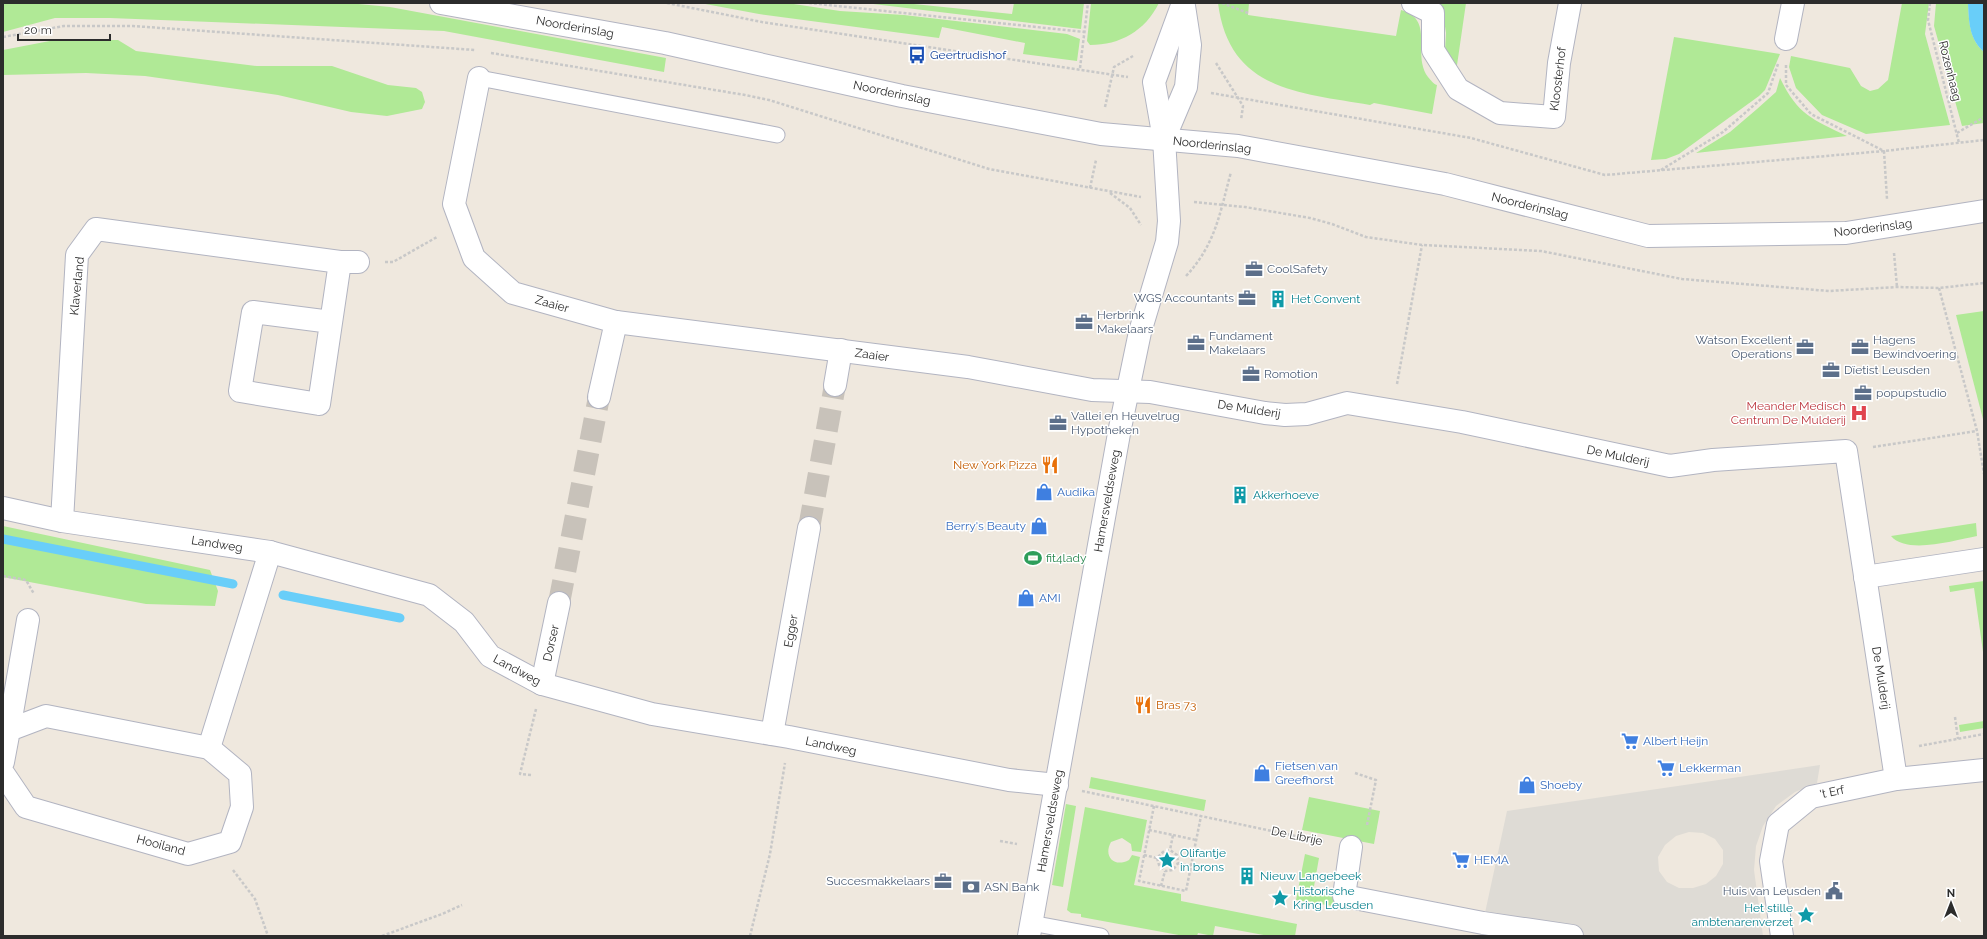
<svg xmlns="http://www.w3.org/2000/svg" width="1987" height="939" font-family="Raleway,sans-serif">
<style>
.green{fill:#b0e996}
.plaza{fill:#dedbd5;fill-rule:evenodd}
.water{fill:#69cef9}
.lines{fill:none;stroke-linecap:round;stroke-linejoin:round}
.stream{stroke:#69cef9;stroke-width:9}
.street-tunnel{stroke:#c8c2ba;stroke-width:22;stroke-dasharray:22 11;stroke-linecap:butt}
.lane-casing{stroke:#b2b4c1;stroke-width:17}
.street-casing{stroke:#b2b4c1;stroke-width:24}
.secondary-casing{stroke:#b2b4c1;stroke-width:24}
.path{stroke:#c8c8c8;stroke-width:2.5;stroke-dasharray:3 2;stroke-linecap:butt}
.lane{stroke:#fff;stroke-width:15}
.street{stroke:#fff;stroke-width:22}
.secondary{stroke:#fff;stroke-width:22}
.labels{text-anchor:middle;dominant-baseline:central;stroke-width:3;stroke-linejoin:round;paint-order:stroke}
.street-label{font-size:12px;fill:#2c2c2c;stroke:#fff}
.transit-label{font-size:12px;fill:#164399;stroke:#fff;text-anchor:start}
.service-label{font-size:12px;fill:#4e5e75;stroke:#fff;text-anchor:start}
.culture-label{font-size:12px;fill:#0d838f;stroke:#fff;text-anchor:start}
.health-label{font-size:12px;fill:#be3a42;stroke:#fff;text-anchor:end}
.food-label{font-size:12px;fill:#c56008;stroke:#fff;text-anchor:end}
.shop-label{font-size:12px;fill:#366cbe;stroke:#fff;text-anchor:start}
.leisure-label{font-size:12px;fill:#27864d;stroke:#fff;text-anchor:start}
</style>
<rect width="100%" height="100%" fill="#efe8de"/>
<g class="green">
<polygon points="3,3 348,3 390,7 666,58 664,72 444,31 110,18 55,18 3,32"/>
<polygon points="700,3 787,3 840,11 904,15 1067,34 1080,39 1077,61 1023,54 1025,43 942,27 939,38 759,14"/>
<polygon points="865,3 904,3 1012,14 1014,3 1084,3 1081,29"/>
<path d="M1091,3H1159C1145,31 1120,45 1090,45L1087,41Z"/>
<path d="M1218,3H1249L1248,15L1396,36L1401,10C1436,20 1411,54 1428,77C1431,80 1433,84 1437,85L1432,114L1374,103L1370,105C1300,93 1229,91 1218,3Z"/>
<polygon points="1434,3 1466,3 1456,72 1445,51 1446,33 1444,20"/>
<polygon points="1902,3 1929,3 1925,34 1950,125 1866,134 1822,115 1796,88 1789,67 1791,56 1850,68 1861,86 1870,91 1878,89 1888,80"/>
<path d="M1936,3H1968C1969,21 1969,39 1984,52V123L1962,126L1934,26Z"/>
<polygon points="1674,37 1780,54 1765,90 1759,96 1679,154 1666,159 1651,160"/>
<polygon points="55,40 118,40 136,51 257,66 332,66 388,85 416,88 422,92 425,102 422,109 387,116 351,112 278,95 145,76 86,73 3,75 3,50"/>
<path d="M1780,78C1798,115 1812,119 1847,136L1696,153L1730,132L1757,109L1776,92Z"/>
<polygon points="1984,311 1984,423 1956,315"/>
<path d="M1976,523L1977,536C1955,540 1907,555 1891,536Z"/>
<polygon points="3,526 210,570 218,591 215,606 146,604 3,577"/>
<polygon points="1984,581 1984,659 1974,588 1950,592 1949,586"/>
<polygon points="1984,721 1984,728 1960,732 1959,725"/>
<polygon points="1091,777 1206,800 1204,811 1089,788"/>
<polygon points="1309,797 1380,811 1374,844 1302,830"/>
<polygon points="1066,804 1076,806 1063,887 1052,885"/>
<path d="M1085,807L1147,820L1141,852L1132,851L1131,844L1122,838L1111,842C1103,856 1114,868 1129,860L1132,855L1140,857L1134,885L1181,894V901L1297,924L1295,936H1269L1215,926L1213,936L1198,933L1197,936H1184L1081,917V914L1071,913L1067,910Z"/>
<polygon points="1305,854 1319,858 1313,892 1371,904 1369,912 1296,900"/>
</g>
<path class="plaza" d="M1820,765L1817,783L1795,792L1776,806L1763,826L1756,846L1754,870L1763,936H1480L1507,811ZM1689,832L1703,833L1715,839L1723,850V864L1716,876L1706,884L1693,888H1679L1667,882L1659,871L1658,857L1665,845L1676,836Z"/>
<path class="water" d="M1984,3V52C1969,39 1969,22 1968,4Z"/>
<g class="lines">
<g class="stream">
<polyline points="3,539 233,584"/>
<polyline points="283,595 400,618"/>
</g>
<g class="street-tunnel">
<polyline points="809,528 835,385"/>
<polyline points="559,603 599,397"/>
</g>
<g class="lane-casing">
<g id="lane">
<polyline points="479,78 777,135"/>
<polyline points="1031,923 1101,936"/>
</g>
</g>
<g class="street-casing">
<g id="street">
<polyline points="1413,3 1433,13 1433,50 1458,89 1500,113 1554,117 1559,63 1570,3"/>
<polyline points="1786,39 1793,3"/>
<polyline points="479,78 454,204 474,258 513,293 616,322 968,367 1092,390 1150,392 1265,413 1285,415 1307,414 1347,403 1462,422 1670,466 1713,460 1846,451 1896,779"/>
<polyline points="340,262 358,262"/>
<polyline points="835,385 841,350"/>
<polyline points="599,397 616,322"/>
<polyline points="3,508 62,521 270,552 429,595 464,622 490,656 542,684 652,714 789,737 1009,780 1057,785"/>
<polyline points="62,521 77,255 96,229 340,262 319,404 240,391 253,312 331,322"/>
<polyline points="1865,577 1984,559"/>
<polyline points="542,684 559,603"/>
<polyline points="9,730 28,620"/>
<polyline points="772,734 809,528"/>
<polyline points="209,748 270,552"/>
<polyline points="3,762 9,730 46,716 209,748 240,774 242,807 230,842 188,854 26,807 3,773"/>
<polyline points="1351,847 1344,896 1483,923 1572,936"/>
<polyline points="1782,936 1771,861 1778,824 1811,797 1896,779 1984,770"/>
</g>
</g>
<g class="secondary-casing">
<g id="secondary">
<polyline points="441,3 665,43 902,96 1101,134 1238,146 1445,184 1648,236 1846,233 1984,211"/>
<polyline points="1164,139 1186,87 1190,45 1184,6"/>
<polyline points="1029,936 1120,428 1140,332 1167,242 1169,221 1164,139 1154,82 1183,3"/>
</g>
</g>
<g class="path">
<polyline points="667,3 762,22 1128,77"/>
<polyline points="809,3 1084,32"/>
<polyline points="1222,3 1248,13"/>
<polyline points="1930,3 1928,20 1959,143"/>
<polyline points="3,37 64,26 133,26 475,50"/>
<polyline points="491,53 745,95 769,100 989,169 1141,197"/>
<polyline points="1216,63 1243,106 1241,120"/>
<polyline points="1786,65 1786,85 1811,114 1884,151 1887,199"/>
<polyline points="1080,68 1088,3"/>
<polyline points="1211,93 1471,138 1605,175 1884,151 1984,140"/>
<polyline points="1105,107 1114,67 1133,56"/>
<polyline points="1957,133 1984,117"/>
<polyline points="1661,170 1723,132 1768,93 1778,64"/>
<polyline points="1090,188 1096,160"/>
<polyline points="1110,193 1130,208 1141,225"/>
<polyline points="1194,202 1245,207 1310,218 1332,224 1366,237 1422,245 1541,251 1682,279 1829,291 1897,287 1939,288 1984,283"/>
<polyline points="1894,253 1897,287"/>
<polyline points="385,262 393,262 437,237"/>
<path d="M1186,276C1216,244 1220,212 1231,172"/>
<polyline points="1939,288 1977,431 1984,474"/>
<polyline points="1397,384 1422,245"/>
<polyline points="1873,447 1977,431"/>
<polyline points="3,576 26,580 34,594"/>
<polyline points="1955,717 1958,739"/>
<polyline points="1919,746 1984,734"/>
<polyline points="1355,773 1376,780 1367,825"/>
<polyline points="531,775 520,774 536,709"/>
<polyline points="1082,791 1324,842"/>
<polyline points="1154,806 1139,881 1186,891 1201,816"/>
<polyline points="1149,830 1173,835 1170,850"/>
<polyline points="1173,835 1196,840"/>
<polyline points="1000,841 1017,844"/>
<polyline points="1144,855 1157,858 1163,852 1170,850 1177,855 1178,863 1173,870 1165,871 1159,865 1157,858"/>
<polyline points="1178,863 1191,866"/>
<polyline points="233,870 255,899 268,936"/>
<polyline points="1161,886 1165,871"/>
<polyline points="382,936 442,914 462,905"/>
<polyline points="750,936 770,854 785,763"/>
</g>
<use href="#lane" class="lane"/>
<use href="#street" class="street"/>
<use href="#secondary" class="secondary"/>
</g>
<defs>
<g id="bus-bare" transform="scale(1.38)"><path d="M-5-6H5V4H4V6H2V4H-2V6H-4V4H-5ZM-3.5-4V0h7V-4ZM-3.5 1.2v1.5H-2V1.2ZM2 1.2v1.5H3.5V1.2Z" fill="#1a4fb4" stroke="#fff" stroke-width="2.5" paint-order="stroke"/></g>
<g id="office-bare" transform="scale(1.38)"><path d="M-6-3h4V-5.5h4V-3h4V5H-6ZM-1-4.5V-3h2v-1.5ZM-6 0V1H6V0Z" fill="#5c6f8a" stroke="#fff" stroke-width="2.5" paint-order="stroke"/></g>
<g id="building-bare" transform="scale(1.38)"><path d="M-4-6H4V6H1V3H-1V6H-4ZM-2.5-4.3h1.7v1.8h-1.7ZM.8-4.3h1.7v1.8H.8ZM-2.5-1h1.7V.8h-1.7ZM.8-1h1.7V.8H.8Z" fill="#0f9aa8" stroke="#fff" stroke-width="2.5" paint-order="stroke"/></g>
<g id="hospital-bare" transform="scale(1.38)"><path d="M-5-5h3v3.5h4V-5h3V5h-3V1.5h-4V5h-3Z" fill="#e0444e" stroke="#fff" stroke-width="2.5" paint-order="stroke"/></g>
<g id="restaurant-bare" transform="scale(1.38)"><path d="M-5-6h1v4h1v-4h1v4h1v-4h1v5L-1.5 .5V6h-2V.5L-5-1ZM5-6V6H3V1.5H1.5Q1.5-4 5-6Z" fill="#e8710a" stroke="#fff" stroke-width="2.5" paint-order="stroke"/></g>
<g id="shop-bare" transform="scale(1.38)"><path d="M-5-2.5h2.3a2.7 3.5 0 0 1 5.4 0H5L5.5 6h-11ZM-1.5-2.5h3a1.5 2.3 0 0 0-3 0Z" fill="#3f7fe0" stroke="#fff" stroke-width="2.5" paint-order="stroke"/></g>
<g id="stadium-bare" transform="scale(1.38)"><path d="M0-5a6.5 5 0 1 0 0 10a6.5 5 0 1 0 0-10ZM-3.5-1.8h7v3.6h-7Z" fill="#2e9e5b" stroke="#fff" stroke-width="2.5" paint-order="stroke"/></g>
<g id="supermarket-bare" transform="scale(1.38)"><path d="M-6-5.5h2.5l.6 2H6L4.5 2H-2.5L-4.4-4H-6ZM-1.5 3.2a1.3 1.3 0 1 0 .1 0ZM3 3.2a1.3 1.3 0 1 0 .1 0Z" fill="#3f7fe0" stroke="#fff" stroke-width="2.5" paint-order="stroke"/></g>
<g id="sight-bare" transform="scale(1.38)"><path d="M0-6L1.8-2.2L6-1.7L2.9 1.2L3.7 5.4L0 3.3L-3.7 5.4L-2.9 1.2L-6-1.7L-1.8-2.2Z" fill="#0f9aa8" stroke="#fff" stroke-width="2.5" paint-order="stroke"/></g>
<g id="bank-bare" transform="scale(1.38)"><path d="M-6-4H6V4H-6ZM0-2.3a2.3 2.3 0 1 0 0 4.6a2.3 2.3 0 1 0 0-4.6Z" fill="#5c6f8a" stroke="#fff" stroke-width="2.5" paint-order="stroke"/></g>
<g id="civic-bare" transform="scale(1.38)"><path d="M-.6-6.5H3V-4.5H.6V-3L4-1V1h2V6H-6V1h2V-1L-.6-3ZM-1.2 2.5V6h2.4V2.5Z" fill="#5c6f8a" stroke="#fff" stroke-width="2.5" paint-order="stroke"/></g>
</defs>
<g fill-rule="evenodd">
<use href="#bus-bare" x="917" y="55"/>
<use href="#office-bare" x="1254" y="269"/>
<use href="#office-bare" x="1247" y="298"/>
<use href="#building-bare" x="1278" y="299"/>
<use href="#office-bare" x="1084" y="322"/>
<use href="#office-bare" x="1196" y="343"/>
<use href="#office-bare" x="1805" y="347"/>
<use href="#office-bare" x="1860" y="347"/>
<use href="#office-bare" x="1831" y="370"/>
<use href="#office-bare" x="1251" y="374"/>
<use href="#office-bare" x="1863" y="393"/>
<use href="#hospital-bare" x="1859" y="413"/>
<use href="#office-bare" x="1058" y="423"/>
<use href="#restaurant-bare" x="1050" y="465"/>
<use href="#shop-bare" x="1044" y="492"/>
<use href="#building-bare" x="1240" y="495"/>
<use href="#shop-bare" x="1039" y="526"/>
<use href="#stadium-bare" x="1033" y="558"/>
<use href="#shop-bare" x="1026" y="598"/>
<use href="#restaurant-bare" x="1143" y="705"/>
<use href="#supermarket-bare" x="1630" y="741"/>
<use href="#supermarket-bare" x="1666" y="768"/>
<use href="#shop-bare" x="1262" y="773"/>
<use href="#shop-bare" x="1527" y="785"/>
<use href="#sight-bare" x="1167" y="860"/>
<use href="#supermarket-bare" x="1461" y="860"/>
<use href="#building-bare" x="1247" y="876"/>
<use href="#office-bare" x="943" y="881"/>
<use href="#bank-bare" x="971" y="887"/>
<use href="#civic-bare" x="1834" y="891"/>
<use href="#sight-bare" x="1280" y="898"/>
<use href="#sight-bare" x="1806" y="915"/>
</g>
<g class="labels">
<g class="street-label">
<text transform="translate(575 27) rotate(10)">Noorderinslag</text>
<text transform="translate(1950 71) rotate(76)">Rozenhaag</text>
<text transform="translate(1558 79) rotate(-83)">Kloosterhof</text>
<text transform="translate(892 93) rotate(12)">Noorderinslag</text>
<text transform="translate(1212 145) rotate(6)">Noorderinslag</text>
<text transform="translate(1530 206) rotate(14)">Noorderinslag</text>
<text transform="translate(1873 228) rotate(-7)">Noorderinslag</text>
<text transform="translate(77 286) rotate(-84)">Klaverland</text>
<text transform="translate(552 304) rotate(16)">Zaaier</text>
<text transform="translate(872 355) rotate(8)">Zaaier</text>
<text transform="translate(1249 409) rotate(9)">De Mulderij</text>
<text transform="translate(1618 456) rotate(12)">De Mulderij</text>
<text transform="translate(1107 501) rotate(-80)">Hamersveldseweg</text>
<text transform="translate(217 544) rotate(9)">Landweg</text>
<text transform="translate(791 631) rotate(-80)">Egger</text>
<text transform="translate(551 643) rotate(-78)">Dorser</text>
<text transform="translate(517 670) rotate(28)">Landweg</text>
<text transform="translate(1881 678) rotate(81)">De Mulderij</text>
<text transform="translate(831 746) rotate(12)">Landweg</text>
<text transform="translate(1832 792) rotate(-12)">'t Erf</text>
<text transform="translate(1050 821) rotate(-80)">Hamersveldseweg</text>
<text transform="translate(1297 836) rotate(12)">De Librije</text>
<text transform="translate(161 845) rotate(15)">Hooiland</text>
</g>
<g class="transit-label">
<text x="930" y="55">Geertrudishof</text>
</g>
<g class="service-label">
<text x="1267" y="269">CoolSafety</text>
<text x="1234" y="298" text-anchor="end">WGS Accountants</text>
<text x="1097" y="315">Herbrink<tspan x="1097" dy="14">Makelaars</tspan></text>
<text x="1209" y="336">Fundament<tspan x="1209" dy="14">Makelaars</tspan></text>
<text x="1792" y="340" text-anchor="end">Watson Excellent<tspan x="1792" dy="14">Operations</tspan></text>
<text x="1873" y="340">Hagens<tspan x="1873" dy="14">Bewindvoering</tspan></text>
<text x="1844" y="370">Dïetist Leusden</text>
<text x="1264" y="374">Romotion</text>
<text x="1876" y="393">popupstudio</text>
<text x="1071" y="416">Vallei en Heuvelrug<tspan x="1071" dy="14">Hypotheken</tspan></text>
<text x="930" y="881" text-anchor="end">Succesmakkelaars</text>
<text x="984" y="887">ASN Bank</text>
<text x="1821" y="891" text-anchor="end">Huis van Leusden</text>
</g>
<g class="culture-label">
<text x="1291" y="299">Het Convent</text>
<text x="1253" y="495">Akkerhoeve</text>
<text x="1180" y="853">Olifantje<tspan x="1180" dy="14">in brons</tspan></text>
<text x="1260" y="876">Nieuw Langebeek</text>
<text x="1293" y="891">Historische<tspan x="1293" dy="14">Kring Leusden</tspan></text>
<text x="1793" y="908" text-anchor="end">Het stille<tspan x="1793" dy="14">ambtenarenverzet</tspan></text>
</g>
<g class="health-label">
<text x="1846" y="406">Meander Medisch<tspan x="1846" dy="14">Centrum De Mulderij</tspan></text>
</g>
<g class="food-label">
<text x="1037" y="465">New York Pizza</text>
<text x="1156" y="705" text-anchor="start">Bras 73</text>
</g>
<g class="shop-label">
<text x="1057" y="492">Audika</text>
<text x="1026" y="526" text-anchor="end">Berry's Beauty</text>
<text x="1039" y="598">AMI</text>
<text x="1643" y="741">Albert Heijn</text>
<text x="1275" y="766">Fietsen van<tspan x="1275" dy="14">Greefhorst</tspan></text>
<text x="1679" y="768">Lekkerman</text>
<text x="1540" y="785">Shoeby</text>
<text x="1474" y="860">HEMA</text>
</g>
<g class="leisure-label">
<text x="1046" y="558">fit4lady</text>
</g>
</g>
<rect width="1987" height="939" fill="none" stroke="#2c2c2c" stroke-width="8"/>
<g transform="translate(1951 903)" stroke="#ffffff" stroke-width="3" paint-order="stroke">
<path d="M0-3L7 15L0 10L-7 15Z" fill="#2c2c2c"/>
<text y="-6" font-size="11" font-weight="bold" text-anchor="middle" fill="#2c2c2c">N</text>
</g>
<path d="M18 34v6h92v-6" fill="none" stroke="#2c2c2c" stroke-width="2"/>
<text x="24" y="34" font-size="12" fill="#2c2c2c" stroke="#ffffff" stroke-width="3" paint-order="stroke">20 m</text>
</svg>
